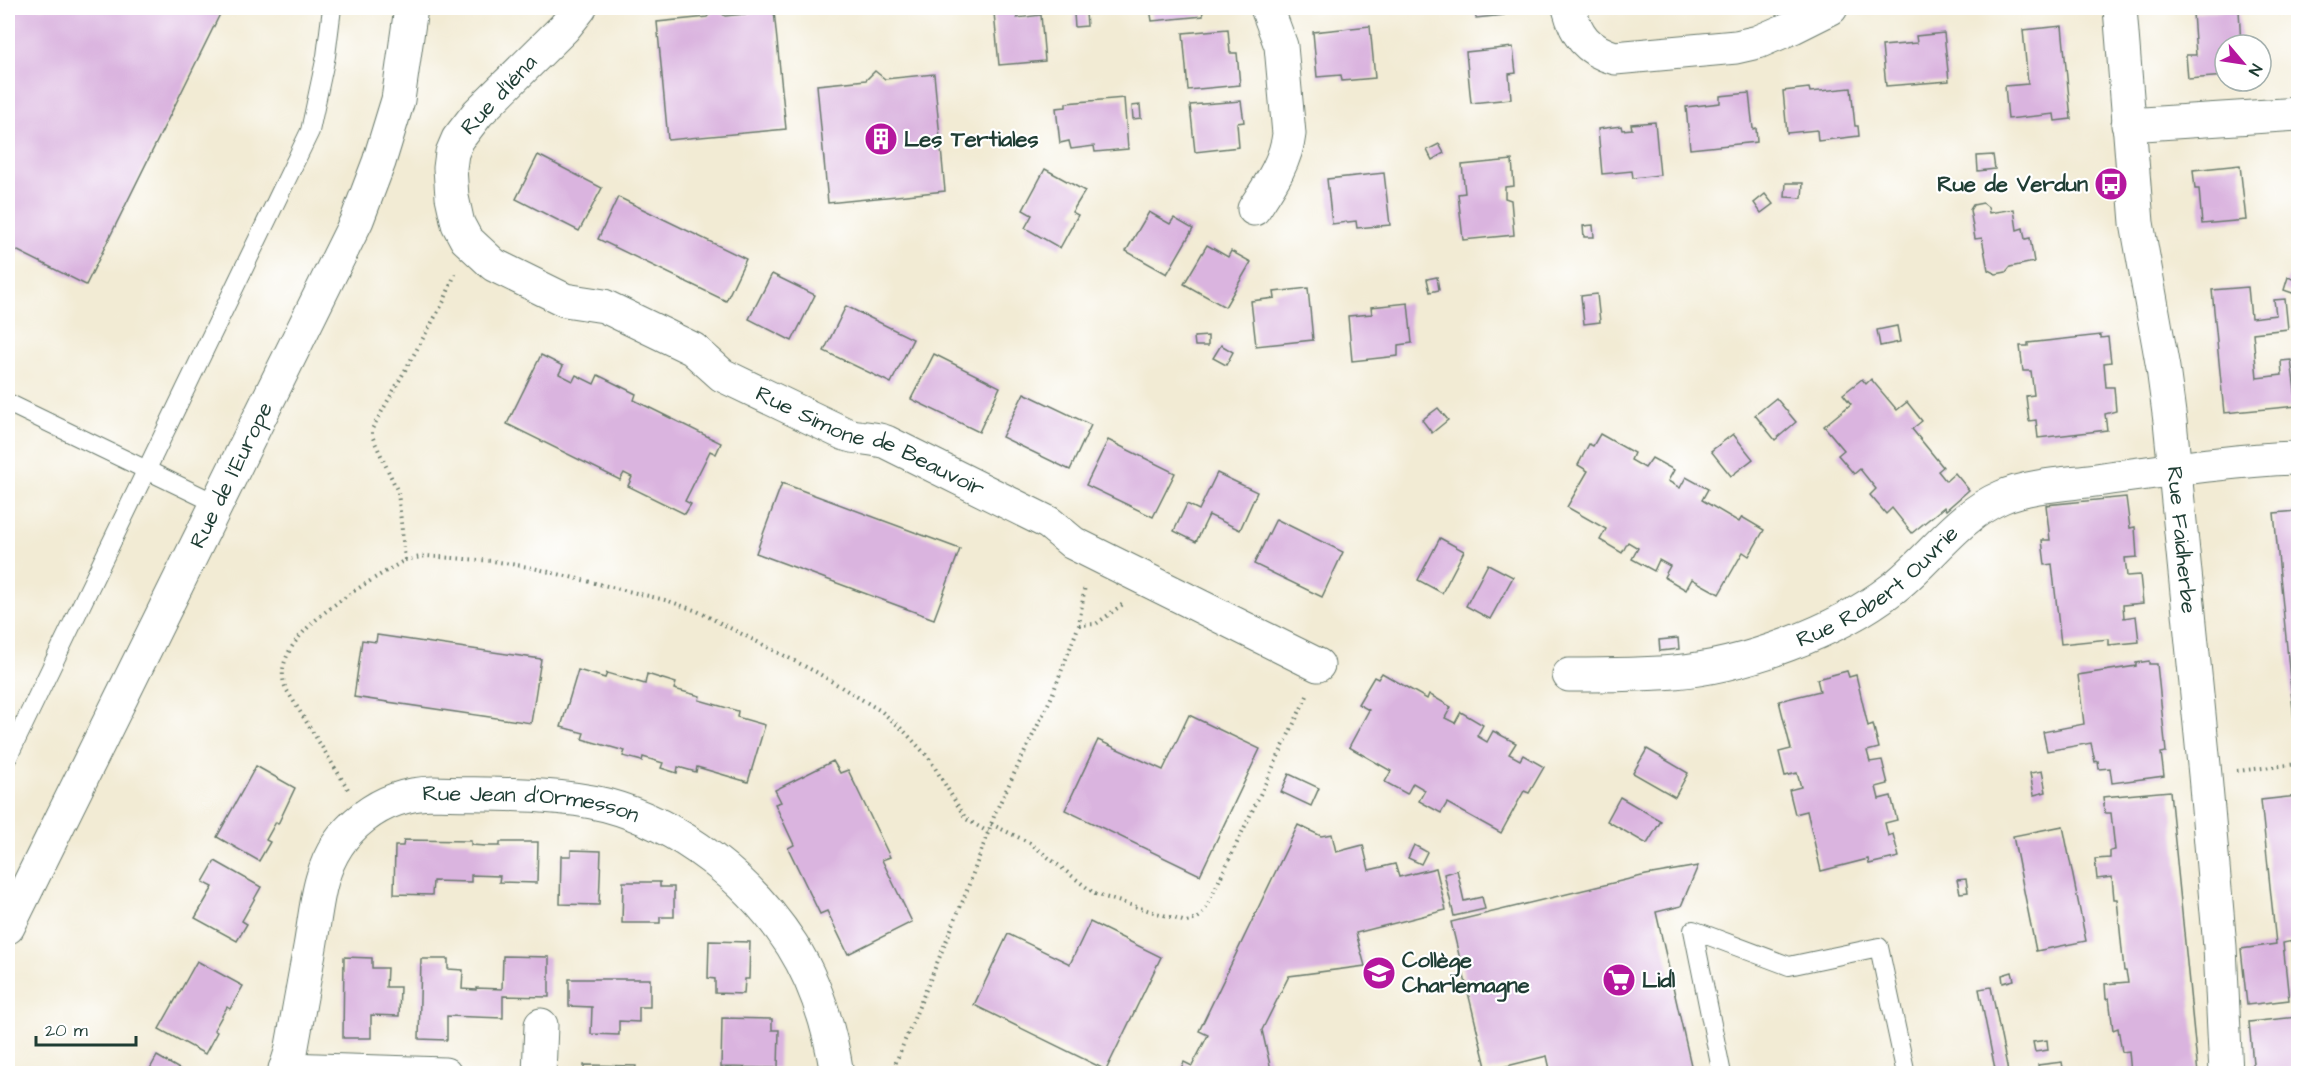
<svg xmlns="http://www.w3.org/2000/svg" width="2306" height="1081" font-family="'Architects Daughter',sans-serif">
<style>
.building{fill:#dab4df}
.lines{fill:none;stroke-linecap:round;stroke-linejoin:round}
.lane-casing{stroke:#697a6c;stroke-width:20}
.street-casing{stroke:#697a6c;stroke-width:35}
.secondary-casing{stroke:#697a6c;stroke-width:35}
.path{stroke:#697a6c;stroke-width:4;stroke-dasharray:1.5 4.5;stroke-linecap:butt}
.lane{stroke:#fff;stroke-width:18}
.street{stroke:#fff;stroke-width:33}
.secondary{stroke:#fff;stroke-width:33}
.labels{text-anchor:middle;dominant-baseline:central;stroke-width:4.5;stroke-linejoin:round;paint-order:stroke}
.street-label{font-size:22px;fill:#1f3d34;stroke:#fff}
.poi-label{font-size:22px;font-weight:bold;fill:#1f3d34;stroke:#fff;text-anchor:start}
</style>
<rect width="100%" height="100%" fill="#fff"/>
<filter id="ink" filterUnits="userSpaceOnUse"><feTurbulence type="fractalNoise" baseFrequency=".0167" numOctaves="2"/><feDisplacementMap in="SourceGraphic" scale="12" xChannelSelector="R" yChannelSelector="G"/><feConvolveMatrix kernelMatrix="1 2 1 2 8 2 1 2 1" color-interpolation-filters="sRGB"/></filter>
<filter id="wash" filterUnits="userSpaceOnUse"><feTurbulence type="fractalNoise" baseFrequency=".008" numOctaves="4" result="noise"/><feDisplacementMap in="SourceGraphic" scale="24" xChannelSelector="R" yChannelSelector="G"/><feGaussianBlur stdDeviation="1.35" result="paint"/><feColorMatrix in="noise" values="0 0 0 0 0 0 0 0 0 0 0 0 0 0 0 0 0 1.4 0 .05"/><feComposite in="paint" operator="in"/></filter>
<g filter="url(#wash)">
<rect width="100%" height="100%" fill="#f2ebd4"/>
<g id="blocks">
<g class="building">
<polygon points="8,8 223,8 86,285 8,246"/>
<polygon points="715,8 725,16 774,11 786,129 668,140 657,22 707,17"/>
<polygon points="1150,8 1202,8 1203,16 1152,21"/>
<polygon points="1465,8 1515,8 1515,9 1503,10 1504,15 1476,18 1475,13 1466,14"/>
<polygon points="2239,10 2241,45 2225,45 2225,76 2188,79 2186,55 2196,55 2193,13"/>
<polygon points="1016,11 1017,18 1041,15 1045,61 999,65 994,13"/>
<polygon points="1086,13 1087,26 1075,27 1074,14"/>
<polygon points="1370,26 1375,78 1342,81 1341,75 1317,77 1313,32"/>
<polygon points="2062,26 2071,119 2055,121 2054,114 2008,119 2005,86 2028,84 2023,30"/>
<polygon points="1228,29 1230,53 1237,53 1240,85 1188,90 1183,33"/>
<polygon points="1944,33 1949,81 1886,86 1882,46 1917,43 1916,36"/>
<polygon points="1513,47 1516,73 1509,74 1511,99 1471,103 1466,52"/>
<polygon points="875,71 885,79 934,74 945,191 828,203 817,85 866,80"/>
<polygon points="1809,88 1810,92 1851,88 1855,126 1858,126 1859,136 1818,141 1817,130 1787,133 1783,91"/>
<polygon points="1749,93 1753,129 1756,128 1757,142 1690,149 1686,107 1720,103 1720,96"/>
<polygon points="1124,98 1128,149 1095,152 1094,146 1071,149 1069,141 1060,143 1056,108 1066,107 1066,103"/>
<polygon points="1241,101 1244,122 1237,123 1239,147 1195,152 1190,105"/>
<polygon points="1140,105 1141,118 1133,119 1132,106"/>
<polygon points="1655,122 1660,175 1633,178 1632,171 1602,174 1598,129 1621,126 1622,130 1632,129 1631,124"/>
<polygon points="1439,144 1444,153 1432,160 1427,150"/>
<polygon points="538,155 602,188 579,231 516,199"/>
<polygon points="1993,155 1995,169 1978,171 1977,156"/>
<polygon points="1512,160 1514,186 1505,187 1505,198 1511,200 1514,235 1463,240 1458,194 1465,193 1462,165"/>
<polygon points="2240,165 2246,220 2202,224 2199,189 2195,189 2193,170"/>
<polygon points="1045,169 1085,191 1072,212 1078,215 1060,248 1025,228 1032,215 1023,210"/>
<polygon points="1384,173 1390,225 1357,228 1356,221 1332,224 1327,179"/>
<polygon points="1786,183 1803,183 1802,198 1785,197"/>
<polygon points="1765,194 1773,204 1761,213 1754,203"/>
<polygon points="618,197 746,259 726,301 598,239"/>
<polygon points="1983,203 1988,207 1989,213 2014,209 2017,230 2023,228 2025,239 2030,238 2034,262 2010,267 2006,272 1996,274 1988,270 1982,238 1975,239 1970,210 1973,205"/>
<polygon points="1149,212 1170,224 1174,218 1193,229 1167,274 1126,251"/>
<polygon points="1593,225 1594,237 1584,237 1583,226"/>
<polygon points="1207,245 1228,257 1231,251 1251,262 1225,307 1184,284"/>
<polygon points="772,274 815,295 792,341 749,319"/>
<polygon points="1437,277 1439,290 1430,292 1427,279"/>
<polygon points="2288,277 2298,281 2298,295 2284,290"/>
<polygon points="2248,287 2251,318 2276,315 2274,300 2285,299 2288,329 2253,333 2257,378 2282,375 2281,361 2291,360 2297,406 2224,413 2212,290"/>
<polygon points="1308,288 1313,340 1256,346 1251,301 1275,298 1274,292"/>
<polygon points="1597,294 1600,322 1584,324 1581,296"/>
<polygon points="1408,303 1412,343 1398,345 1398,356 1352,361 1348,316 1372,314 1371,307"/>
<polygon points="846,306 913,339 891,383 824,351"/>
<polygon points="1897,326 1900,342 1880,346 1877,330"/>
<polygon points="2101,335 2101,338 2108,337 2111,362 2104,363 2106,387 2114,387 2116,411 2105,414 2107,430 2038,438 2036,420 2029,421 2026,396 2034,395 2031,371 2023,371 2020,346 2028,346 2028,343"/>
<polygon points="1208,336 1208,346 1195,346 1194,337"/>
<polygon points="1221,345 1233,352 1226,365 1213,358"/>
<polygon points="934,354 1000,387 979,432 911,399"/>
<polygon points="541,355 563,366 559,374 573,381 576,375 594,384 598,375 636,394 634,400 721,443 716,454 710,451 685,501 691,504 685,514 628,486 632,477 624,473 620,480 507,424"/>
<polygon points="1862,379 1866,384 1871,379 1897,410 1907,402 1922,421 1912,429 1943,467 1938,471 1946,481 1955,473 1969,490 1946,510 1944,507 1912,533 1892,508 1886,514 1870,495 1876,489 1860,469 1854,474 1838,455 1844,450 1824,426 1851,404 1843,394"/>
<polygon points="1024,393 1091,425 1070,470 1002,437"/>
<polygon points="1776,398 1796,422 1775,440 1755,415"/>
<polygon points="1438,408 1448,420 1432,433 1422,420"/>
<polygon points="1600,434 1634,453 1631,460 1645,468 1652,458 1674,470 1668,481 1680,488 1686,477 1708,489 1702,500 1739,522 1742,517 1764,530 1749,556 1743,552 1719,594 1692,579 1686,590 1664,577 1670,566 1659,560 1654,571 1632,559 1638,548 1628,542 1622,553 1600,540 1606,529 1567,507 1588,471 1578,465 1589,444 1593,446"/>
<polygon points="1733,434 1753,459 1731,476 1711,451"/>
<polygon points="1108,440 1175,473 1153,517 1086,485"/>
<polygon points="1217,473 1257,492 1240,530 1209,515 1196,542 1174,531 1187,504 1199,510"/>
<polygon points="782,483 960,549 934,619 756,553"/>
<polygon points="2126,497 2130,528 2135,527 2137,557 2125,558 2127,576 2140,575 2143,603 2123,605 2124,618 2136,616 2139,642 2109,645 2109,639 2061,644 2052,564 2045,565 2042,540 2050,540 2046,505"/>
<polygon points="2298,511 2298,752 2297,752 2274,513"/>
<polygon points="1276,519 1343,552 1322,597 1254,564"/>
<polygon points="1440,538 1464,551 1442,593 1418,580"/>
<polygon points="1488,564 1513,577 1490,619 1466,606"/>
<polygon points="377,635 541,659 531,723 354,697 362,640 376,642"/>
<polygon points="1678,638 1679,649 1660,651 1659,640"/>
<polygon points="2149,661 2149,664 2157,664 2166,752 2161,753 2164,776 2112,783 2110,768 2099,769 2098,761 2095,762 2091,743 2047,751 2043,732 2084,724 2078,675 2136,666 2136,663"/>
<polygon points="578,670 605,678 607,673 645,684 647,674 676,683 674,689 700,696 699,700 738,711 737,717 765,725 748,782 697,767 696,772 678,767 677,773 661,768 663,763 643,757 642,761 623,756 625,751 582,739 584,733 561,727"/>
<polygon points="1847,671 1849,677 1856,675 1868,726 1873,724 1879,748 1867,751 1870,762 1882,760 1888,784 1876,787 1879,799 1891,796 1897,820 1885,823 1888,836 1893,834 1899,857 1869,864 1868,859 1821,871 1807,811 1795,814 1789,790 1801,787 1797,773 1785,776 1779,752 1791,749 1779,701 1820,691 1817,679"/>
<polygon points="1382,673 1427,699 1429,694 1451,707 1445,718 1455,723 1461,712 1483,725 1477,736 1487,742 1493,731 1516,743 1509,754 1520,760 1523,755 1544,767 1529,793 1524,791 1501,833 1447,803 1441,813 1419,801 1425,790 1413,783 1407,794 1385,782 1391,771 1349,747 1369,710 1358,704 1374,677 1378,679"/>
<polygon points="1189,715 1260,749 1200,875 1065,810 1098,740 1163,770"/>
<polygon points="1647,749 1688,773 1675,797 1633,773"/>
<polygon points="833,761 840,773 848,770 890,857 882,860 912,922 848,954 827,911 820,914 788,848 794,845 775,804 781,802 775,790"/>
<polygon points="256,766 295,788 278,824 276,822 266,840 270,842 259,861 217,837"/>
<polygon points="2042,771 2046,792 2034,795 2030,773"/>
<polygon points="1289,774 1319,788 1311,806 1281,792"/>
<polygon points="2170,791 2198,1074 2131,1074 2129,1051 2122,1052 2118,1028 2113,1030 2109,998 2106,999 2105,984 2128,982 2126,971 2124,971 2117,899 2114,899 2112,877 2097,879 2095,859 2110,858 2110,851 2115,850 2111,813 2105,813 2103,797"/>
<polygon points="2298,796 2298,940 2283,943 2289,1000 2247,1005 2241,949 2276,944 2261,800"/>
<polygon points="1620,797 1661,821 1647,844 1607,821"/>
<polygon points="1298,825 1321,836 1332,834 1336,852 1363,845 1369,870 1395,864 1399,877 1436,868 1446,910 1356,933 1365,966 1289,976 1262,1030 1272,1074 1178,1074 1184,1062 1192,1066 1208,1035 1199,1031"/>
<polygon points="2063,826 2086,941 2036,951 2013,836"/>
<polygon points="404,840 471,841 471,845 486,846 500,846 500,842 538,842 537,883 499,882 500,876 471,875 471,882 433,881 432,895 394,894 395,846 403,846"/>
<polygon points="1414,845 1427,852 1421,864 1408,858"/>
<polygon points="571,850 601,851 599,905 560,904 561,856 571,856"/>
<polygon points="215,861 261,887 242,921 247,924 237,941 195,918 213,887 203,882"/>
<polygon points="1698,866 1681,906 1656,912 1693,1074 1551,1074 1547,1056 1487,1071 1451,922 1646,875"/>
<polygon points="1457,870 1464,901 1482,897 1485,909 1454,916 1444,874"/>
<polygon points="1966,879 1968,892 1960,893 1957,880"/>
<polygon points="623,882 660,882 660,887 674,887 674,917 660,917 660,923 622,923"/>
<polygon points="1090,922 1161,957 1106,1070 974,1005 1008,934 1070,964"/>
<polygon points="709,941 750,942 749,979 745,979 744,994 715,993 715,979 708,978"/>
<polygon points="503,956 549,957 549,997 503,996 503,1018 447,1016 447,1040 419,1039 421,959 448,959 448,969 463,970 462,989 476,990 476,988 502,989"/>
<polygon points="344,957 372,958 372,968 387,968 386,987 400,987 399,1016 371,1015 371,1038 343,1038"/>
<polygon points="197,961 243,986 230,1009 227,1007 214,1030 217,1032 205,1054 159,1029"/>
<polygon points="2012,972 2014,980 2003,983 2002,975"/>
<polygon points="569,979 650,979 650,1007 639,1007 639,1022 619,1021 619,1035 591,1034 592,1007 569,1006"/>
<polygon points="1991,987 2007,1066 2008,1074 1996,1074 1979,989"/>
<polygon points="2298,1017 2298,1074 2254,1074 2249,1022"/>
<polygon points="722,1018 772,1019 772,1030 779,1030 778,1068 721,1067"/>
<polygon points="2047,1040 2048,1050 2035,1052 2033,1042"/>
<polygon points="157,1056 188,1074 147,1074"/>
<polygon points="2062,1062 2064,1074 2039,1074 2038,1065"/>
<polygon points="584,1065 636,1066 635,1074 584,1074"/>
</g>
</g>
</g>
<g filter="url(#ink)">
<use href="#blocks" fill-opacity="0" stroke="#697a6c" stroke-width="1.5"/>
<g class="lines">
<g class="lane-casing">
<g id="lane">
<polyline points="8,403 217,504"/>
<polyline points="8,757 310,131 326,56 332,8"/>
<polyline points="1722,1074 1693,930 1789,966 1879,947 1906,1074"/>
</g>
</g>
<g class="street-casing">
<g id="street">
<path id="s1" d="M580,8L564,28L478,113L458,139L452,153L450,168L452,197L458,224L466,239L494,265L565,300L604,306L693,349L722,375L845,434C858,439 872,437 886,442L1049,523L1073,543L1318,665"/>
<path d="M1569,8C1576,35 1587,50 1615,58L1736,47L1758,42L1793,27L1831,8"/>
<polyline points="2128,125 2298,114"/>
<path d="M1254,209C1269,186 1286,162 1289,134L1281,46L1267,8"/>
<path id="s2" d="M1569,675C1604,675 1639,675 1674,672C1743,666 1837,632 1892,589C1930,560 1957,516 2002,497C2030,485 2066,484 2096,480C2163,471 2231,460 2298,458"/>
<polyline points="285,1069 445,1074"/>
<path id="s3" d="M284,1074L291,1052C297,1017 304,982 310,947C314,925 316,901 322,880C336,828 381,794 433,793C487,795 554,792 606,805C681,825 750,880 792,945C816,983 830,1030 837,1074"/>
<polyline points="539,1074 541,1025"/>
</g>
</g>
<g class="secondary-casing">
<g id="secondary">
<path id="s4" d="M2120,8L2137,223L2163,368L2170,421L2205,775L2220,947L2226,1074"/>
<path id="s5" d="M8,927L357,220L379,162L398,100L411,8"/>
</g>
</g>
<g class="path">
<polyline points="405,560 426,556 493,561 529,567 669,601 697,611 816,672 881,711 904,731 929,758 966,819 988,832"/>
<polyline points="1079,625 1096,624 1123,604"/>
<polyline points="2237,771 2298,764"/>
<path d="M348,789L286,689C263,637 371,581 405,560L398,492L372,436V429L444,301L455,274"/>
<path d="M991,824L1030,843L1095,894L1186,922C1196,920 1201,917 1206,908L1307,696"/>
<polyline points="891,1074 964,898 996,811 1051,698 1079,625 1085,585"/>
</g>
<use href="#lane" class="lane"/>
<use href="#street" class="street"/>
<use href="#secondary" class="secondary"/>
</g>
</g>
<defs>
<g id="building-disc" transform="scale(1.725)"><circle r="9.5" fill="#b5179e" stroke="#fff"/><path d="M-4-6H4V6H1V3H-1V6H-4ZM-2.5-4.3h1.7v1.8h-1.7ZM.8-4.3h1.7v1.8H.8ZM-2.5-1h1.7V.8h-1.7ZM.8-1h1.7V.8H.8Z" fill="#fff"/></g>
<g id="bus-disc" transform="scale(1.725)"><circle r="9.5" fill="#b5179e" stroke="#fff"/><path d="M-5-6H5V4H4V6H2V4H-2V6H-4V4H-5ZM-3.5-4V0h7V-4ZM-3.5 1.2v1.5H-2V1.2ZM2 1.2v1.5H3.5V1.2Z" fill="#fff"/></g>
<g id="school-disc" transform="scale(1.725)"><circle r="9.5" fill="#b5179e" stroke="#fff"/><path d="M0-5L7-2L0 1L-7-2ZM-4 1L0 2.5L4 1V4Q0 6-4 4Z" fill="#fff"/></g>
<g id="supermarket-disc" transform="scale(1.725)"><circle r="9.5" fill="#b5179e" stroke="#fff"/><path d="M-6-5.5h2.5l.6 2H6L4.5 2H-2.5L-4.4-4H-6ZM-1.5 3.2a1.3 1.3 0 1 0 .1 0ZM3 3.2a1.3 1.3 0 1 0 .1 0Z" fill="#fff"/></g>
</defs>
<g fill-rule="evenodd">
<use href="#building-disc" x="881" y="139"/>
<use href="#bus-disc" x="2111" y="184"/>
<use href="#school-disc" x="1379" y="973"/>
<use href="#supermarket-disc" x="1619" y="980"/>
</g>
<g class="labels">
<g class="street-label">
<text transform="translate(499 95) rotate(-47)">Rue d'Iéna</text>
<text stroke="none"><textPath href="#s1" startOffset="741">Rue Simone de Beauvoir</textPath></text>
<text stroke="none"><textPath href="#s5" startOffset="504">Rue de l'Europe</textPath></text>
<text stroke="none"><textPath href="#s4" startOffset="536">Rue Faidherbe</textPath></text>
<text stroke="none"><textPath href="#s2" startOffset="330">Rue Robert Ouvrie</textPath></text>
<text stroke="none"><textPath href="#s3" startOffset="448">Rue Jean d'Ormesson</textPath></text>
</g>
<g class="poi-label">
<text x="904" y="139">Les Tertiales</text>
<text x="2088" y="184" text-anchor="end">Rue de Verdun</text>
<text x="1402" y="960">Collège<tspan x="1402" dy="25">Charlemagne</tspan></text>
<text x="1642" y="980">Lidl</text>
</g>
</g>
<rect width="2306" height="1081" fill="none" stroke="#fff" stroke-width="30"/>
<g transform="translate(2243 63) rotate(119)"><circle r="28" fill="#ffffff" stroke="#a5b1ae" stroke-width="1.5"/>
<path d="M0-4.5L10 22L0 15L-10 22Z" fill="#b5179e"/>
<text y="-9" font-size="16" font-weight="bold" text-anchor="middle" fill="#1f3d34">N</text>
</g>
<path d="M36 1036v9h100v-9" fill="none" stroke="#1f3d34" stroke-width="3"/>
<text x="45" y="1036" font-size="18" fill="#1f3d34" stroke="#ffffff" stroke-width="4.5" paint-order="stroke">20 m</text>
</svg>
